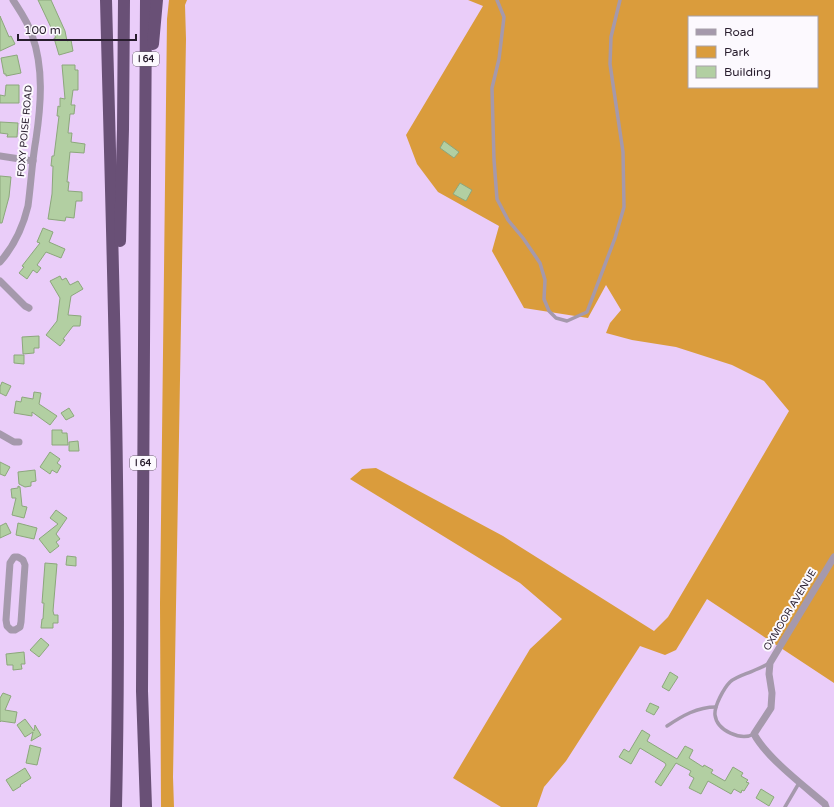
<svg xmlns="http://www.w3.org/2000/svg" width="834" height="807" font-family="'Varela Round',sans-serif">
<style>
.green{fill:#da9c3c;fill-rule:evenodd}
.building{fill:#b2cfa2;stroke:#8ca77c}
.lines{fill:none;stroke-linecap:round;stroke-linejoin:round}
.lane{stroke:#a599ac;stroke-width:3.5}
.street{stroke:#a599ac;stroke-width:7}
.highway{stroke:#695076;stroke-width:12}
.labels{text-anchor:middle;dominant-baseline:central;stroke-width:4;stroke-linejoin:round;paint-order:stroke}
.shield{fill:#fcf9fe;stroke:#685f6c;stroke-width:1}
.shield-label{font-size:9px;font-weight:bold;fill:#281d2d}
.street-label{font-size:10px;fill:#281d2d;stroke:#fcf9fe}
</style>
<rect width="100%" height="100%" fill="#eacdf9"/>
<g class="green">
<polygon points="169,0 187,0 185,5 186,39 173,777 174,807 161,807 160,604 167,19"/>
<path d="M468,0H834V683L707,599L676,650L665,655L640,646L566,761L544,787L537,807H501L453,778L530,649L562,619L520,583L350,479L362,469L376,468L503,536L654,631L668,617L716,536L789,411L764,381L732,365L676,347L632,340L606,333L610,323L621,310L606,285L588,318L524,308L492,251L499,226L438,192L417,164L406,135L483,6ZM689,17H817V87H689Z"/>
</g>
<g class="building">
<polygon points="38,0 51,0 65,31 67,41 71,40 73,51 59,55 54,38 56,38"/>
<polygon points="0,16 9,37 11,36 15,44 0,51"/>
<polygon points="17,55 21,73 6,76 6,74 4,74 1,58"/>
<polygon points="62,65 75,65 75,70 78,70 78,90 73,90 71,105 75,105 74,114 70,114 68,133 72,133 71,142 85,144 84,153 70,152 67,182 69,182 68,191 82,192 82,201 76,201 74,218 66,217 65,221 48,219 52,194 53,166 51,166 52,156 54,156 59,116 57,116 58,106 60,107 60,98 65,99"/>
<polygon points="6,85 19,85 19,103 0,103 0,95 5,96"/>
<polygon points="0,122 18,123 17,137 7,137 8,134 0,133"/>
<polygon points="444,141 459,152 454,158 440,148"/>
<polygon points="0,176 11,177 9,197 2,223 0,223"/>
<polygon points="460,183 472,190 466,201 453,194"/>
<polygon points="43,228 53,232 49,242 65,249 61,258 46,252 37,265 41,268 37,273 33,270 27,279 19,273 24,267 22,266 40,243 37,242"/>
<polygon points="60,276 62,280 66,278 70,285 78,281 83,289 71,296 68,315 81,316 80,326 73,326 63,339 65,340 60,346 46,335 57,321 60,298 50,281"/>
<polygon points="39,336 39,348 34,348 34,353 23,354 22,337"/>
<polygon points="14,355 24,355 24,364 14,363"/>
<polygon points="2,382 11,386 6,396 0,393 0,387"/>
<polygon points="34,392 41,393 39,404 57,416 50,425 32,412 32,416 14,413 16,401 21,402 22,397 33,399"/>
<polygon points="69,408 74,416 66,420 61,413"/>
<polygon points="52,430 62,430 62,433 67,433 68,445 52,445"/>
<polygon points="78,441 79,451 69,451 69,442"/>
<polygon points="50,452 60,459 57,463 61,466 57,473 52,470 50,474 40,467"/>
<polygon points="0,462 10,467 5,476 0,474"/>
<polygon points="35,470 36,481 31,482 31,486 25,487 19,484 18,472"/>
<polygon points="18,486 20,487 22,506 27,507 24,518 12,515 16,498 12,498 11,489 18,488"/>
<polygon points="56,510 67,518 56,534 60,539 56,542 59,546 50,553 39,539 58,524 50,518"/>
<polygon points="6,523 11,533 0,538 0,526"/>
<polygon points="18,523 37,528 34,539 16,535"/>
<polygon points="67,556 76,557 76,566 66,565"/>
<polygon points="45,563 57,564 53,611 54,615 58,615 58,623 53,623 53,628 41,628 42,619 43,619 44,603 42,603"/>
<polygon points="41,638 49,645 39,657 30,650"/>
<polygon points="24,652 25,664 21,664 22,669 13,670 13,665 7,665 6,654"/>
<polygon points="670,672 678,677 669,691 662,687"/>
<polygon points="3,693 11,696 5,710 17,712 15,723 1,721 0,722 0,698"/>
<polygon points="650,703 659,707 654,715 646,711"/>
<polygon points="25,719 34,731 35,725 41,735 31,741 33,732 25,737 17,725"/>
<polygon points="642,730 650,735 647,741 677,759 685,746 693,750 689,758 703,767 704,765 713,770 711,773 725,781 733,767 743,773 741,776 748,780 746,782 749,783 744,791 742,790 741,793 734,789 731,794 708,781 701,794 689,788 694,778 689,775 691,771 676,763 661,786 655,782 666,765 665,763 640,748 631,764 619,757 624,749 629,752"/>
<polygon points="30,745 41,748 37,765 26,763"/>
<polygon points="25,768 31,778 20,785 21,786 13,791 6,780"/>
<polygon points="761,789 774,797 769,806 756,798"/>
</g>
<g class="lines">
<g class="lane">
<polyline points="497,0 504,17 499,59 492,88 494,160 497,199 508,220 523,238 540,263 545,280 544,299 549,311 556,318 567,321 587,312 615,238 624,207 623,152 610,64 611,37 620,0"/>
<path d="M667,726C682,716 697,707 716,707"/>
<path d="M754,734C741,741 717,731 715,715C714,706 724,688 730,682C737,676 747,674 755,670C760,668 765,666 769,663"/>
<polyline points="785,807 799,783"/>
</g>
<g class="street">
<polyline points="0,156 33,161"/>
<path d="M0,262C15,245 23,227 28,206C31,184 32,161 36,139C41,105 44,68 32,35C28,22 20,11 13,0"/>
<polyline points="0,281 25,306 29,308"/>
<polyline points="0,434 14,442 19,442"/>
<polygon points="14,557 18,557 23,560 25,565 21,622 20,627 15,630 11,630 7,626 6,620 10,563"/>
<path d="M826,807L825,804C803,785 767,758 754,734L771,708L772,693L769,674L770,663L834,557"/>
</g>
<g class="highway">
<path d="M106,0C113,269 122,538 116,807"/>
<polyline points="146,0 142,691 146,807"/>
<polyline points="153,44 157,0"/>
<polyline points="120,241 123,129 124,0"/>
</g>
</g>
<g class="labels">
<g class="shield">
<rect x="133" y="52" width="26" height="14" rx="3"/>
<rect x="130" y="456" width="26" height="14" rx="3"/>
</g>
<g class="shield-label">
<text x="146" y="59">I 64</text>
<text x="143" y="463">I 64</text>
</g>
<g class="street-label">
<text transform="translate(25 131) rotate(-85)">FOXY POISE ROAD</text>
<text transform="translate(790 610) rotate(-59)">OXMOOR AVENUE</text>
</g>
</g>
<rect x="688" y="16" width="130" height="72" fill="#fcf9fe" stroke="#a7a1aa"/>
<rect x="696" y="29" width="20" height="6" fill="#a599ac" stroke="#a7a1aa"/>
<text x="724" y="36" font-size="12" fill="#281d2d">Road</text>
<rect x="696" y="46" width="20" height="12" fill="#da9c3c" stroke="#a7a1aa"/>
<text x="724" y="56" font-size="12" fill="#281d2d">Park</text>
<rect x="696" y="66" width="20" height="12" fill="#b2cfa2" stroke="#a7a1aa"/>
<text x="724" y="76" font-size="12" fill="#281d2d">Building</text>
<path d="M18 34v6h118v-6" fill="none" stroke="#281d2d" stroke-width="2"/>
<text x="24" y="34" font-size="12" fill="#281d2d" stroke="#fcf9fe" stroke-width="3" paint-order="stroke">100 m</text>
</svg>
